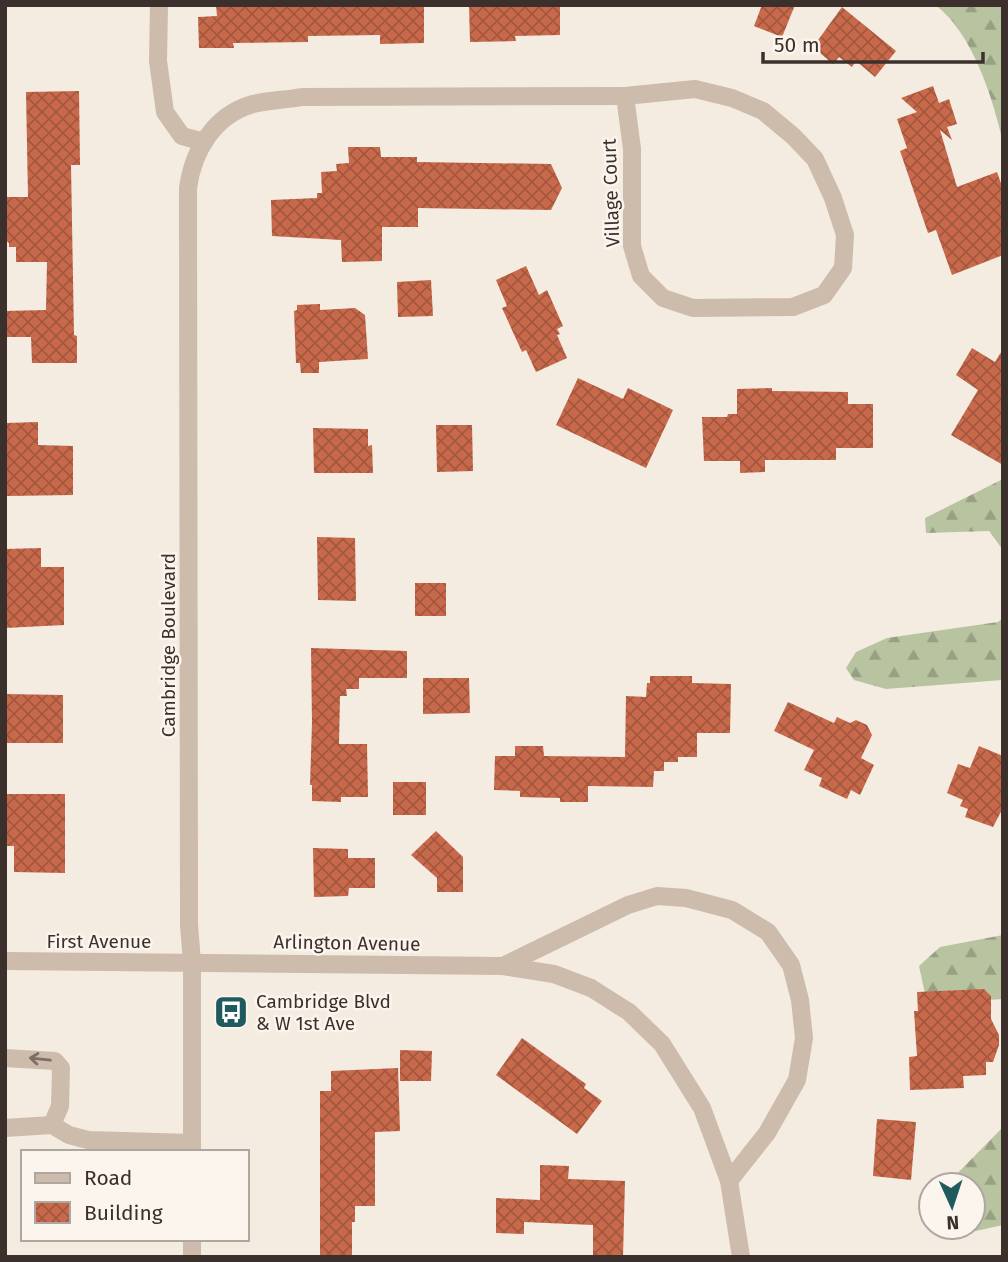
<svg xmlns="http://www.w3.org/2000/svg" width="1008" height="1262" font-family="'Fira Sans',sans-serif">
<style>
.forest{fill:url(#forest-firs)}
.building{fill:url(#building-cross-hatch)}
.lines{fill:none;stroke-linecap:round;stroke-linejoin:round}
.minor{stroke:#cdbbac;stroke-width:18}
.oneway{stroke:#7d6f65}
.labels{text-anchor:middle;dominant-baseline:central;stroke-width:5;stroke-linejoin:round;paint-order:stroke}
.street-label{font-size:19px;fill:#3b302b;stroke:#fbf5ee}
.poi-label{font-size:19px;fill:#3b302b;stroke:#fbf5ee;text-anchor:start}
</style>
<defs>
<pattern id="forest-firs" width="22" height="20" patternUnits="userSpaceOnUse" patternTransform="scale(1.75)"><rect width="22" height="20" fill="#b8c4a0"/><path d="M5 1l3.5 6h-7zM16 11l3.5 6h-7z" fill="#97a083"/></pattern>
<pattern id="building-cross-hatch" width="8" height="8" patternUnits="userSpaceOnUse" patternTransform="scale(1.75)"><rect width="8" height="8" fill="#c8694b"/><path d="M0 0l8 8M0 8l8-8" fill="none" stroke="#a4573f"/></pattern>
</defs>
<rect width="100%" height="100%" fill="#f4ebe1"/>
<g class="forest">
<path d="M935,5H1003V143C994,101 972,31 935,5Z"/>
<polygon points="1003,479 1003,550 989,531 926,533 925,518"/>
<polygon points="1003,618 1003,680 886,689 854,680 846,668 856,652 887,638 998,622"/>
<polygon points="1003,935 1003,999 941,1003 925,994 919,966 940,947"/>
<polygon points="1003,1127 1003,1225 953,1236 942,1227 973,1227 973,1185 946,1185"/>
</g>
<g class="building">
<polygon points="216,5 424,5 424,43 380,44 380,35 308,36 308,42 233,43 234,48 199,48 198,17 217,16"/>
<polygon points="469,5 560,5 560,35 515,36 516,41 470,42"/>
<polygon points="762,5 795,5 782,37 754,26"/>
<polygon points="842,7 896,51 875,77 856,61 852,67 839,57 833,64 813,47"/>
<polygon points="933,86 939,103 949,99 957,124 947,127 952,140 940,130 957,187 997,172 1003,189 1003,255 952,275 936,230 928,233 900,151 907,148 897,119 917,112 901,98"/>
<polygon points="79,91 80,165 71,165 74,335 77,336 77,363 32,363 31,337 5,337 5,311 46,310 47,262 16,262 16,247 9,247 9,243 5,240 5,197 28,197 26,92"/>
<polygon points="348,147 380,147 381,157 417,157 417,162 551,164 562,188 551,210 418,208 418,227 382,227 382,261 342,262 341,240 272,236 271,200 317,198 317,193 322,193 321,172 337,171 336,164 349,163"/>
<polygon points="526,266 539,295 547,290 563,326 557,329 560,334 557,335 567,358 536,372 526,350 522,352 502,308 507,306 496,280"/>
<polygon points="431,280 433,316 398,317 397,282"/>
<polygon points="320,304 320,310 355,308 365,315 368,359 319,362 319,373 301,373 300,363 296,363 294,311 297,310 297,305"/>
<polygon points="972,348 995,362 1003,349 1003,465 951,435 978,390 956,375"/>
<polygon points="578,378 623,399 628,388 673,410 646,468 556,425"/>
<polygon points="772,388 772,391 848,392 848,404 873,404 873,448 836,448 836,460 765,460 765,472 740,473 740,461 704,461 702,417 727,417 728,414 737,414 737,389"/>
<polygon points="38,422 38,445 73,446 73,495 7,496 6,423"/>
<polygon points="436,425 472,425 473,471 437,472"/>
<polygon points="313,428 368,429 368,446 372,445 373,473 314,473"/>
<polygon points="317,537 355,538 356,601 318,600"/>
<polygon points="41,548 41,567 64,567 64,625 5,628 5,549"/>
<rect x="415" y="583" width="31" height="33"/>
<polygon points="311,648 407,651 407,678 359,678 359,689 346,689 347,696 340,696 339,744 367,744 368,797 341,797 341,802 312,801 312,785 310,785 312,723"/>
<polygon points="650,676 692,676 692,683 731,684 730,733 697,733 697,757 678,757 678,762 664,762 664,771 654,771 653,787 588,786 588,802 560,802 560,798 520,797 520,791 494,790 495,756 515,756 515,746 543,746 544,756 625,757 626,696 646,697 647,683 650,683"/>
<polygon points="423,678 469,678 470,713 423,714"/>
<polygon points="5,694 63,695 63,743 5,743"/>
<polygon points="788,702 834,723 837,717 850,723 856,720 867,725 872,735 861,758 874,765 860,795 851,790 847,799 819,786 822,778 804,770 814,750 774,731"/>
<polygon points="979,746 1003,756 1003,808 993,827 965,817 968,809 960,806 963,800 947,793 958,764 970,768"/>
<rect x="393" y="782" width="33" height="33"/>
<polygon points="5,794 65,794 65,873 14,872 14,846 5,846"/>
<polygon points="436,831 463,857 463,892 437,892 437,878 411,855"/>
<polygon points="313,848 348,849 348,858 375,858 375,888 349,888 348,896 314,897"/>
<polygon points="984,989 991,996 991,1019 999,1035 999,1045 993,1062 986,1062 986,1075 963,1076 964,1088 910,1090 909,1057 917,1056 914,1011 918,1011 917,992"/>
<polygon points="522,1038 586,1084 584,1088 602,1101 577,1134 496,1075"/>
<polygon points="400,1050 432,1051 431,1081 400,1081"/>
<polygon points="398,1068 400,1131 375,1132 375,1206 355,1206 355,1222 352,1222 352,1257 320,1257 320,1091 331,1091 331,1071"/>
<polygon points="877,1119 916,1122 911,1180 873,1176"/>
<polygon points="540,1165 569,1166 568,1179 625,1181 623,1257 593,1257 593,1225 524,1222 524,1234 496,1233 496,1198 540,1200"/>
</g>
<g class="lines">
<g class="minor">
<polyline points="159,5 158,61 165,112 182,136 204,142"/>
<polygon points="695,89 732,98 763,111 793,136 815,159 833,198 845,235 843,268 824,295 793,307 693,308 663,298 641,276 632,246 632,149 625,96"/>
<polyline points="5,961 503,966 554,974 591,988 629,1012 662,1044 702,1108 729,1181 741,1257"/>
<polyline points="503,966 628,905 657,896 686,898 732,910 768,932 791,965 800,1000 804,1038 797,1080 767,1133 729,1181"/>
<polyline points="5,1058 55,1061 61,1068 60,1106 52,1125"/>
<polyline points="5,1128 52,1125 69,1135 88,1140 192,1143"/>
<path d="M192,1152V962L189,925L188,188C193,151 214,115 253,104C269,100 286,100 302,97L625,96"/>
<polyline points="192,1257 192,1239"/>
</g>
</g>
<defs><path id="oneway-shaft" d="M-6 0H5M1.5-3L5.5 0L1.5 3" fill="none" stroke-width="1.6" stroke-linecap="round" stroke-linejoin="round" transform="scale(1.75)"/></defs>
<use class="oneway" href="#oneway-shaft" transform="translate(40 1059) rotate(-174)"/>
<defs>
<g id="bus-square" transform="scale(1.75)"><rect x="-9" y="-9" width="18" height="18" rx="4" fill="#1f5a5e" stroke="#fbf5ee"/><path d="M-5-6H5V4H4V6H2V4H-2V6H-4V4H-5ZM-3.5-4V0h7V-4ZM-3.5 1.2v1.5H-2V1.2ZM2 1.2v1.5H3.5V1.2Z" fill="#fff"/></g>
</defs>
<g fill-rule="evenodd">
<use href="#bus-square" x="231" y="1012"/>
</g>
<g class="labels">
<g class="street-label">
<text transform="translate(611 193) rotate(-92)">Village Court</text>
<text transform="translate(168 645) rotate(-90)">Cambridge Boulevard</text>
<text x="99" y="941">First Avenue</text>
<text transform="translate(347 943) rotate(1)">Arlington Avenue</text>
</g>
<g class="poi-label">
<text x="256" y="1001">Cambridge Blvd<tspan x="256" dy="22">&amp; W 1st Ave</tspan></text>
</g>
</g>
<rect width="1008" height="1262" fill="none" stroke="#3b302b" stroke-width="14"/>
<rect x="21" y="1150" width="228" height="91" fill="#fbf5ee" stroke="#aea6a0" stroke-width="2"/>
<rect x="35" y="1173" width="35" height="10" fill="#cdbbac" stroke="#aea6a0" stroke-width="2"/>
<text x="84" y="1185" font-size="21" fill="#3b302b">Road</text>
<rect x="35" y="1202" width="35" height="21" fill="url(#building-cross-hatch)" stroke="#aea6a0" stroke-width="2"/>
<text x="84" y="1220" font-size="21" fill="#3b302b">Building</text>
<g transform="translate(952 1206) rotate(177)"><circle r="33" fill="#fbf5ee" stroke="#aea6a0" stroke-width="2"/>
<path d="M0-5L12 26L0 18L-12 26Z" fill="#1f5a5e"/>
<text y="-10" font-size="19" font-weight="bold" text-anchor="middle" fill="#3b302b">N</text>
</g>
<path d="M763 52v10h220v-10" fill="none" stroke="#3b302b" stroke-width="3.5"/>
<text x="774" y="52" font-size="21" fill="#3b302b" stroke="#fbf5ee" stroke-width="5" paint-order="stroke">50 m</text>
</svg>
